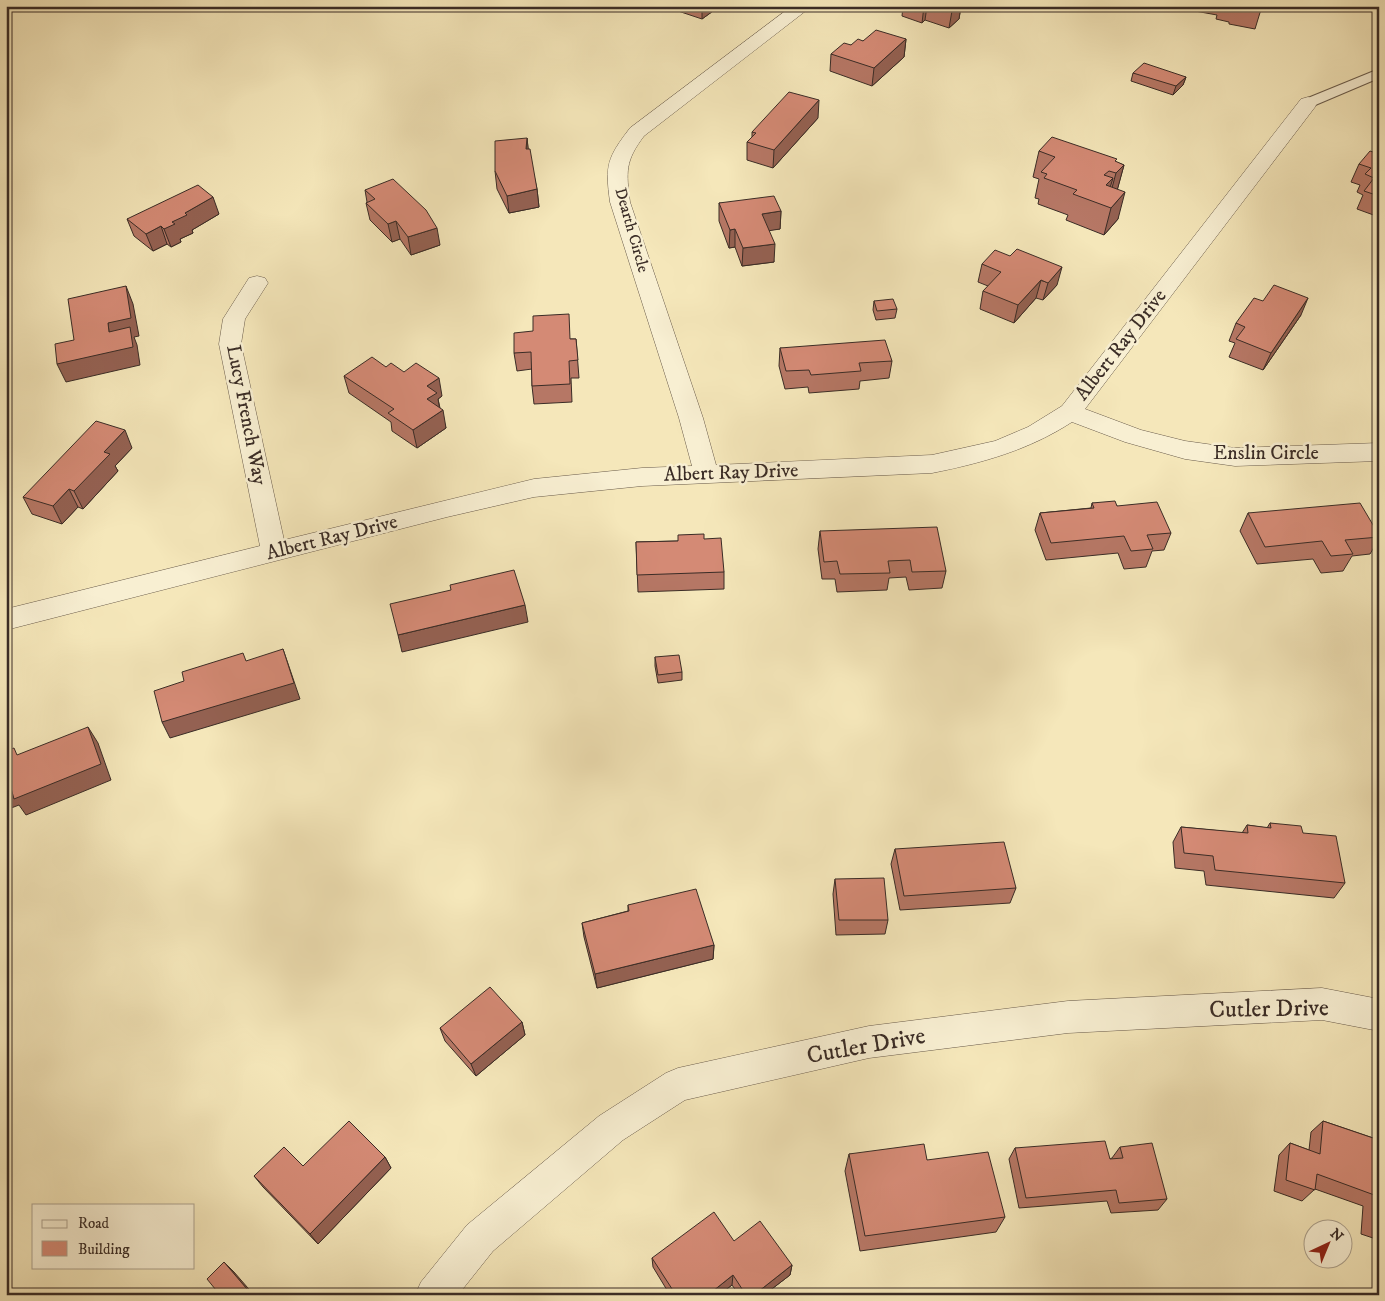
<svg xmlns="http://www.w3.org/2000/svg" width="1385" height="1301" font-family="'IM FELL DW Pica',serif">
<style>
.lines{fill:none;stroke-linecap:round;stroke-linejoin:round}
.service-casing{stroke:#695b4b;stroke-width:2}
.minor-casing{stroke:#695b4b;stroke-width:1}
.service{fill:#f8efd2;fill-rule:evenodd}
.minor{fill:#f8efd2;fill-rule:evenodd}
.wall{fill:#b67765;stroke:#3a2c26}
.shaded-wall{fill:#946152;stroke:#3a2c26}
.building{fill:#d48a75;stroke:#3a2c26}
.labels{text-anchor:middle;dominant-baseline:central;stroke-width:5;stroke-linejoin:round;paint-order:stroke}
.far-street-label{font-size:16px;fill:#3a2c26;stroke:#f8efd2}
.street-label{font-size:20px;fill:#3a2c26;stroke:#f8efd2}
.near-street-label{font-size:24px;fill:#3a2c26;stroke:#f8efd2}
</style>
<rect width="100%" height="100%" fill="#f5e7ba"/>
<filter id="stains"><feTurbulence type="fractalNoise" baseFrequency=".004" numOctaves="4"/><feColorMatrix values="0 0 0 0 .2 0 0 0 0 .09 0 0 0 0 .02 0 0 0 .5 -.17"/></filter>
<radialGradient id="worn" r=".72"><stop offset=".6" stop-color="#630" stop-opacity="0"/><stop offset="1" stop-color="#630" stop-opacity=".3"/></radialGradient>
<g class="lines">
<g class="service-casing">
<polygon id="service" points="1379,69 1379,78 1313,106 1308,107 1302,103 1303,100"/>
</g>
<g class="minor-casing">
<g id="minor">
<path d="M792,6H812L644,136C625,161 626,172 630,202L703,418L716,465L932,455L995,441L1028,427L1062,406L1301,99L1308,97L1315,99L1317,103L1315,107L1085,409L1141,430L1185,441L1235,448L1379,443V461L1235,466L1185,459L1125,442L1072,422C1029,450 982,463 932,473L642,486L534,497L447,517L6,630V609L260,546L219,344L223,319L249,278L257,276L265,278L268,283L245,319L241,344L284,540L534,479L642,468L692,466L679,418L610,202C605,165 607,158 630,128Z"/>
<polygon points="1322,988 1379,999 1379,1031 1322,1020 1068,1033 869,1058 685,1100 623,1140 493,1251 458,1295 415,1295 421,1282 467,1225 599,1116 666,1073 678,1068 869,1026 1068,1001"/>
</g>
</g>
<use href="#service" class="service"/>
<use href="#minor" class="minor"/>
</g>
<g class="wall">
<polygon points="678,6 720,6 702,19 678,11"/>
<polygon points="903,6 961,6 959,19 949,28 925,20 922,23 902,16"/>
<polygon points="1196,6 1262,6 1255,29 1229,24 1229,22 1216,19 1217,15 1195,11"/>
<polygon points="906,39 904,57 872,86 830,71 831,54 851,45 863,41"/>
<polygon points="1133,73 1186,77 1183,85 1173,95 1131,81"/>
<polygon points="818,118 773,168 747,160 747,142 752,137 752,132"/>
<polygon points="527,138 528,149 537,189 539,207 509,213 497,189 495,171"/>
<polygon points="1039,151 1116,162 1124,165 1117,190 1118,219 1104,235 1066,220 1068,215 1038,204 1039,199 1035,198 1039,179 1033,177"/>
<polygon points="1379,154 1379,217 1357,209 1363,195 1357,192 1360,185 1351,182 1359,164"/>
<polygon points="365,190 440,245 411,255 400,239 392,242 370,220 366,203 367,202"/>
<polygon points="719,203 781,211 780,229 769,230 774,262 742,266 735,247 729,248 719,221"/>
<polygon points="219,214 192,230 193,233 180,239 181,242 171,247 167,244 153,251 134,236 127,219"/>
<polygon points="982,264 1057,285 1043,300 1036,298 1014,323 980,309 983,291 988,286 978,282"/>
<polygon points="874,301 897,309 895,318 876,320 873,310"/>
<polygon points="1301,315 1263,370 1229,357 1235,343 1229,341 1236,323"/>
<polygon points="571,339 576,339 579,378 571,378 572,402 534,404 532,386 532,369 517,371 514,353"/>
<polygon points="780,348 892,361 889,378 860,381 859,389 809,393 808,387 785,389 779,366"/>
<polygon points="386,367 442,396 438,399 440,408 446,428 417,448 392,431 391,422 349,393 344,376"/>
<polygon points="132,448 115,466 118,471 83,509 78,507 62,524 32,514 23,497"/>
<polygon points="1092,503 1117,506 1171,533 1164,550 1152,551 1146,567 1124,569 1118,553 1046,560 1035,530 1040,513 1091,508"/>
<polygon points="1248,513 1379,537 1379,539 1370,554 1352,556 1343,571 1321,573 1313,559 1257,564 1240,531"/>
<polygon points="820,531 946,571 942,588 909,590 906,577 889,578 887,590 837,592 835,579 822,579 818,549"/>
<polygon points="704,539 724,572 724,589 638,592 636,542 678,541"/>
<polygon points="655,657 682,672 682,680 658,683 655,666"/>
<polygon points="1270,823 1303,833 1345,883 1334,898 1206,885 1204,871 1175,868 1173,842 1181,827 1242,833 1247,825 1267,828"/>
<polygon points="895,849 1016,888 1010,903 900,910 891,864"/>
<polygon points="835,879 888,920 885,934 836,935 833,894"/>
<polygon points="628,905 714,945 713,959 597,988 584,937 582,923 628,911"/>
<polygon points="522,1022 525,1035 476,1076 445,1041 440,1028"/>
<polygon points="1323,1121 1379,1140 1379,1240 1361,1234 1363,1206 1315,1189 1302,1201 1274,1191 1279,1155 1290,1143 1309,1150 1311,1132"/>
<polygon points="1120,1147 1167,1199 1158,1210 1111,1213 1107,1201 1019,1208 1009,1159 1015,1148 1110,1159 1112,1158"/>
<polygon points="849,1154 927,1160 1005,1217 996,1232 860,1251 845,1171"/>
<polygon points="385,1157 391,1168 318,1244 263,1187 254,1176 303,1166"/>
<polygon points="652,1258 792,1265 790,1275 764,1295 739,1295 732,1285 719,1295 670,1295 653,1267"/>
</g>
<g class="shaded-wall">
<polygon points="702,6 720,6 702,19"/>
<polygon points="924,6 927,6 925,20 922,23"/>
<polygon points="957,6 961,6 959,19 949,28 952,11"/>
<polygon points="906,39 904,57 872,86 874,68"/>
<polygon points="1186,77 1183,85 1173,95 1176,86"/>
<polygon points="819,100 818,118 773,168 774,150"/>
<polygon points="527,138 529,156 526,149"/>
<polygon points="1124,165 1117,191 1109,199 1116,173"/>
<polygon points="1113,178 1105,204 1106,185"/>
<polygon points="537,189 539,207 509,213 507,196"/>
<polygon points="1125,192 1118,219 1104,235 1111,208"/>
<polygon points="213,197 219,214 192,230 193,233 180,239 181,242 171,247 164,229 172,222 185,213"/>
<polygon points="781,211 780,229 761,232 762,214"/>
<polygon points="396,221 400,239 392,242 388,224"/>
<polygon points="161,226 167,244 153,251 146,234"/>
<polygon points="437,228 440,245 411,255 408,237"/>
<polygon points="735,229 735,247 729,248 730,230"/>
<polygon points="775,244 774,262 742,266 743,248"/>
<polygon points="1062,267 1057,285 1043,300 1048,283"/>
<polygon points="1041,280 1036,298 1014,323 1018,305"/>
<polygon points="126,286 133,304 139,336 134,337 137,345 140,365 66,382 57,364 109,332 108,323"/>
<polygon points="1308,298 1301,315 1263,370 1271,353"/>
<polygon points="439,378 442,396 438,399 440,411 427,399 427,386"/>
<polygon points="443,410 446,428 417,448 413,430"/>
<polygon points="125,430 132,448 115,466 118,471 83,509 74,491 104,452"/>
<polygon points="69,489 78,507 62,524 53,506"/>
<polygon points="525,605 528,622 402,652 398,635"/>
<polygon points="283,649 300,699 170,738 162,722"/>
<polygon points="88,727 98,743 111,780 26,815 19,805 6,810 6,790"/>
<polygon points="714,945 713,959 597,988 595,974"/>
<polygon points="522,1022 525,1035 476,1076 471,1064"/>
<polygon points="385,1157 391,1168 318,1244 310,1234"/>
<polygon points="224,1262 234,1272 254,1295 252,1295"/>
<polygon points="792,1265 790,1275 764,1295 754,1295"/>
<polygon points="733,1275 732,1285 719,1295 708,1295"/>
</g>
<g class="building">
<polygon points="938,6 957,6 952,11"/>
<polygon points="1234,6 1262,6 1261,12 1234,7"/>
<polygon points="876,30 906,39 874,68 831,54 844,43 851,45 858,39 863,41"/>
<polygon points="1144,63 1186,77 1176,86 1133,73"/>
<polygon points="789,92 819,100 774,150 747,142 756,133 752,132"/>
<polygon points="1052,137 1117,159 1115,161 1124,165 1116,173 1109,171 1104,175 1113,178 1106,185 1125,192 1111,208 1073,194 1077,190 1044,178 1047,174 1041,172 1055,157 1039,151"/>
<polygon points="527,138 526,149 530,149 537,189 507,196 495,171 495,141"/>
<polygon points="1370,151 1379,154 1379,196 1364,191 1374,178 1365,174 1371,168 1359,164"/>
<polygon points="393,179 426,210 437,228 408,237 396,221 388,224 366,203 375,199 365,190"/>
<polygon points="198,185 213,197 185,213 187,215 172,222 175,224 164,229 161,226 146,234 127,219"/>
<polygon points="774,196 781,211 762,214 775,244 743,248 735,229 730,230 719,203"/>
<polygon points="1017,249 1062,267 1048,283 1041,280 1018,305 983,291 1001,272 982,264 995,250 1010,256"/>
<polygon points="1274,285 1308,298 1271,353 1236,339 1245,327 1236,323 1254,298 1263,301"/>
<polygon points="126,286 131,318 108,323 109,332 130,327 133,347 57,364 55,344 74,340 68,299"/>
<polygon points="893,299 897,309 877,311 874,301"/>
<polygon points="569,314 570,339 576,339 578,360 569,361 570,384 532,386 531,352 514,353 514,333 533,331 533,316"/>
<polygon points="885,340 892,361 859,363 861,371 811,375 809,370 786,371 780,348"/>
<polygon points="372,357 386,367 391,363 404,372 416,363 439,378 427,386 437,393 427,399 443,410 413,430 388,413 394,409 344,376"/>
<polygon points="96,421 125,430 104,452 110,454 74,491 69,489 53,506 23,497"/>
<polygon points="1115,501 1117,506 1157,502 1171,533 1147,535 1153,549 1131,551 1124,536 1051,543 1040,513 1094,508 1092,503"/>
<polygon points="1360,503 1379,535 1379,537 1345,540 1353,554 1331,556 1322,541 1265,547 1248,513"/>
<polygon points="937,527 946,571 912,572 910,560 888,561 890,573 840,574 837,561 824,562 820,531"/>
<polygon points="704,534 704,539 721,538 724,572 637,575 636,542 678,541 678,535"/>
<polygon points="514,570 525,605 398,635 390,604 451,590 450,585"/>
<polygon points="283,649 294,683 162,722 154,691 184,681 182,672 243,653 246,661"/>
<polygon points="679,655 682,672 658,675 655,657"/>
<polygon points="88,727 101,764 14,799 11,788 6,790 6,751 14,748 17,755"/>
<polygon points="1270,823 1301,826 1303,833 1336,836 1345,883 1215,870 1213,856 1184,853 1181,827 1248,833 1247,825 1271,828"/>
<polygon points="1004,842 1016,888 904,896 895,849"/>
<polygon points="884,878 888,920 839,920 835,879"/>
<polygon points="696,889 714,945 595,974 582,923 629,911 628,905"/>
<polygon points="490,987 522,1022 471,1064 440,1028"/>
<polygon points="349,1121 385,1157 310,1234 254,1176 284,1147 303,1166"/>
<polygon points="1323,1121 1379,1140 1379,1225 1375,1223 1377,1196 1317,1174 1315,1190 1286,1180 1290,1143 1320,1154"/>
<polygon points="1105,1141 1110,1159 1123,1158 1120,1147 1152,1143 1167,1199 1119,1203 1116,1190 1026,1198 1015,1148"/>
<polygon points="924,1144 927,1160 988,1152 1005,1217 865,1236 849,1154"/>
<polygon points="714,1212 734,1241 760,1221 792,1265 754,1295 746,1295 733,1275 708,1295 676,1295 652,1258"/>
<polygon points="224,1262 252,1295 220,1295 207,1279"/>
</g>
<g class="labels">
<g class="far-street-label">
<text transform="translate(632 230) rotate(74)">Dearth Circle</text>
</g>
<g class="street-label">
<text transform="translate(1121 345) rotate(-52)">Albert Ray Drive</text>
<text transform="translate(246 415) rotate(79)">Lucy French Way</text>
<text x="1266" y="453">Enslin Circle</text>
<text transform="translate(731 473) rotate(-2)">Albert Ray Drive</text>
<text transform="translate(332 538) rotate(-14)">Albert Ray Drive</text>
</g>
<g class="near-street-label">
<text transform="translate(1269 1009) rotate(-1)">Cutler Drive</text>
<text transform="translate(866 1046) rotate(-10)">Cutler Drive</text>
</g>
</g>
<rect width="1385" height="1301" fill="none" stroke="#f5e7ba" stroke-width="25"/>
<rect x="8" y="8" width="1370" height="1286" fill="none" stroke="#3a2c26" stroke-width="2.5"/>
<rect x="12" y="12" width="1360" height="1276" fill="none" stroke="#3a2c26"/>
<rect x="32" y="1204" width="162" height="65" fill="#f8efd2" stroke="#aca18d"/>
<rect x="42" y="1220" width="25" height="8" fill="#f8efd2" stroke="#aca18d"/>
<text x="78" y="1228" font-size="15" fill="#3a2c26">Road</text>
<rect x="42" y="1241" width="25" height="15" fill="#d48a75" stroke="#aca18d"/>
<text x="78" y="1254" font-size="15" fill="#3a2c26">Building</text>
<g transform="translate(1328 1244) rotate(44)"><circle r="24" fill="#f8efd2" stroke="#aca18d"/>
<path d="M0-4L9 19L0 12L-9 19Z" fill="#8f2418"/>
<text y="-8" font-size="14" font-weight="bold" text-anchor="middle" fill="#3a2c26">N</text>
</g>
<rect width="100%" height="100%" filter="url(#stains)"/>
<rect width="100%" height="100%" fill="url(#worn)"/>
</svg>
